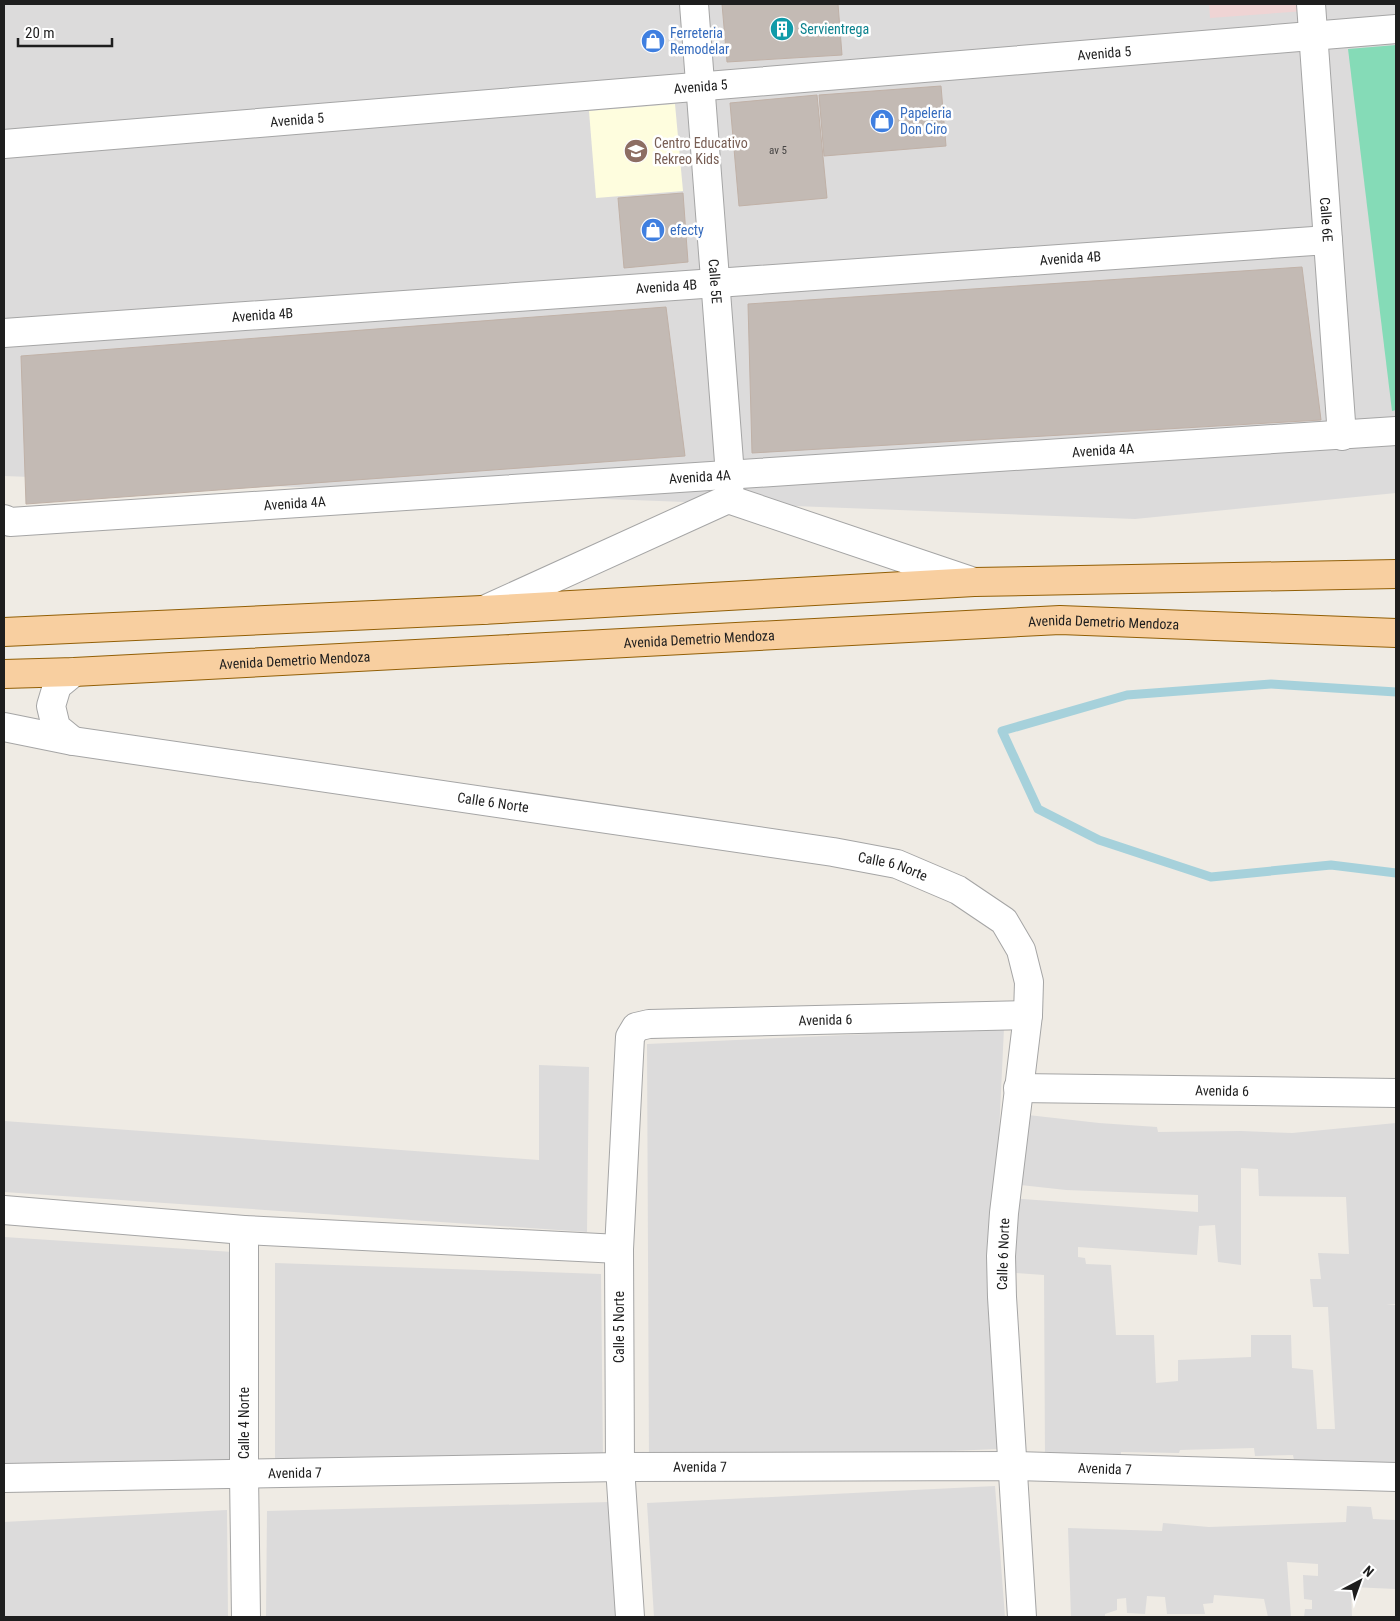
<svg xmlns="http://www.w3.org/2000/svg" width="1400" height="1621" font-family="'Roboto Condensed',sans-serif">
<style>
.residential{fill:#dcdbdb;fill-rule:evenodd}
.commercial{fill:#efd4d4}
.education{fill:#fefdde}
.pitch{fill:#85dbb7}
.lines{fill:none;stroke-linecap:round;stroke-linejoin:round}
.stream{stroke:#a6d1db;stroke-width:9}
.building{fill:#c3bab4;stroke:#c0b1a7}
.minor-casing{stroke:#a5a5a5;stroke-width:30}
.tertiary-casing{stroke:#a5a5a5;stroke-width:30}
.primary-casing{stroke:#925f06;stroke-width:30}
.minor{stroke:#fff;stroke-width:28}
.tertiary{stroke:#fff;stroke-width:28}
.primary{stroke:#f8cfa0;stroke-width:28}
.labels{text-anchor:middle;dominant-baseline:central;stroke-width:5;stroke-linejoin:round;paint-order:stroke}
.number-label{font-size:11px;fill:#474544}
.culture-label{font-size:14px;fill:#0d838f;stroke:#fff;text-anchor:start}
.shop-label{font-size:14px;fill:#366cbe;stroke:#fff;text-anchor:start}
.street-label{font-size:14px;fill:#1e1e1e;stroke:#fff}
.education-label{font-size:14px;fill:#785e54;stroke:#fff;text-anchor:start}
</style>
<rect width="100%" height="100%" fill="#efebe4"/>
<g class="residential">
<polygon points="4,4 1396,4 1396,493 1135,519 4,476"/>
<polygon points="1004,1028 994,1239 997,1449 649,1464 647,1044"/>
<polygon points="539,1065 589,1067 587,1232 4,1192 4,1121 539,1160"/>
<path d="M1019,1114L1099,1123L1157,1127L1158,1132L1241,1131L1292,1133L1396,1123V1304L1386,1305H1396V1469L1296,1470L1293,1455L1255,1456L1254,1448L1180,1450L1179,1453L1121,1452V1462L1045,1459L1044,1275L1003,1272L1010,1198L1198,1212V1195L1066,1190L1012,1184ZM1241,1168L1258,1169L1259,1196L1346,1197L1349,1254L1318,1253L1321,1279H1310L1313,1307H1328L1335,1429H1317L1313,1370L1292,1368L1291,1335H1251V1357L1178,1360V1381L1156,1383L1154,1335H1116L1111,1265L1086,1264L1085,1258L1078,1257V1247L1197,1255L1199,1226L1215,1225L1218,1262L1241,1265Z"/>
<polygon points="4,1237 233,1252 234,1470 4,1467"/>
<polygon points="275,1263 601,1274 603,1460 275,1464"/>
<polygon points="995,1486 1005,1617 654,1617 647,1503"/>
<polygon points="610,1502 618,1617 266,1617 267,1511"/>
<polygon points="1347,1506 1371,1507 1373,1519 1396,1520 1396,1589 1351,1587 1352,1617 1304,1617 1305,1609 1312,1609 1312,1600 1304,1599 1303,1575 1318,1576 1318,1564 1287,1562 1291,1617 1268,1617 1264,1599 1214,1595 1213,1603 1203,1604 1205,1614 1167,1614 1165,1597 1147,1596 1145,1614 1127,1613 1126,1598 1117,1599 1117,1610 1105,1614 1105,1617 1071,1617 1068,1528 1162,1531 1163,1523 1209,1527 1346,1522"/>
<polygon points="227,1510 228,1617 4,1617 4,1522"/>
</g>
<polygon class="commercial" points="1209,4 1305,4 1305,11 1210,18"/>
<polygon class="education" points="675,104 683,191 596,198 589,111"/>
<polygon class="pitch" points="1396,45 1396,410 1392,411 1348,49"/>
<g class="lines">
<polyline class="stream" points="1396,692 1271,684 1127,695 1002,731 1038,809 1099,840 1211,877 1331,865 1396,873"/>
</g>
<g class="building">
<polygon points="722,4 838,4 842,55 727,62"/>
<polygon points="941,86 946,146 824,156 819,95"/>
<polygon points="817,95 827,198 739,206 730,103"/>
<polygon points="683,193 688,262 624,268 618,198"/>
<polygon points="1302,267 1321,420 752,453 748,304"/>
<polygon points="666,307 685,456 26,504 21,356"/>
</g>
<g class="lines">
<g class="minor-casing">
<g id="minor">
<path id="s1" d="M694,4L730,475L729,493"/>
<path id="s2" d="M1311,4L1342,436"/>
<path id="s3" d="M4,144L1396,29"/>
<path id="s4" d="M4,333L1328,240"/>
<path id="s5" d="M4,519L10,522L1396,431"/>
<polyline points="484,610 728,499 974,582"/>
<path id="s6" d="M1018,1088L1396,1093"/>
<polyline points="4,1210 244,1230 619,1249"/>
<polyline points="244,1230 244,1474 246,1617"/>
<path id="s7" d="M4,1478L620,1467L1012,1466L1396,1477"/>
<path id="s8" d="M630,1617L620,1467L619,1249L630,1037L636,1027L649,1024L1028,1015"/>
</g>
</g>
<g class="tertiary-casing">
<g id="tertiary">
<path id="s9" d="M4,727L73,741L833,852L897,864L958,890L1004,921L1021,950L1029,982L1028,1015L1004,1213L1001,1256L1002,1297L1022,1617"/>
<polyline points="73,741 56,727 51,706 57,686 74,672"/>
</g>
</g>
<g class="primary-casing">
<g id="primary">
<polyline points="4,632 482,610 974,582 1396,574"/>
<path id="s10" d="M4,674L74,672L1060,620L1396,633"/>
</g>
</g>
<use href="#minor" class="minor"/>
<use href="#tertiary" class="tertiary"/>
<use href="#primary" class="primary"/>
</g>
<defs>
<g id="building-disc" transform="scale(1.25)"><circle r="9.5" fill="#0f9aa8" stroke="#fff"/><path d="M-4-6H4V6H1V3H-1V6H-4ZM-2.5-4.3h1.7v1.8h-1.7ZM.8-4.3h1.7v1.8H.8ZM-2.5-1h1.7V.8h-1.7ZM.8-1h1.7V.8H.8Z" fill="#fff"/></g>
<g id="shop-disc" transform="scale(1.25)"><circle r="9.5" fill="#3f7fe0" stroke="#fff"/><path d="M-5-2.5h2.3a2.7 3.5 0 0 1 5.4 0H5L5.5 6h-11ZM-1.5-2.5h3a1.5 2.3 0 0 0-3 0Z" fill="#fff"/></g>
<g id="school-disc" transform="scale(1.25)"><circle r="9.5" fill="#8d6e63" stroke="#fff"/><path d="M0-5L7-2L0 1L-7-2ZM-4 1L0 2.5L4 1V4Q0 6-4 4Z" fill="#fff"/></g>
</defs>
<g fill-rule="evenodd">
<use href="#building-disc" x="782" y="29"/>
<use href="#shop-disc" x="653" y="41"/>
<use href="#shop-disc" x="882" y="121"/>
<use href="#school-disc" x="636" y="151"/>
<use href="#shop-disc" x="653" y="230"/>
</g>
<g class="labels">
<g class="number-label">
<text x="778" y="150">av 5</text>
</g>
<g class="culture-label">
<text x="800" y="29">Servientrega</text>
</g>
<g class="shop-label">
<text x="670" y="33">Ferreteria<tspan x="670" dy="16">Remodelar</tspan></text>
<text x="900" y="113">Papeleria<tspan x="900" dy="16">Don Ciro</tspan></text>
<text x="670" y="230">efecty</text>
</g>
<g class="street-label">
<text stroke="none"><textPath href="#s3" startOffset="1104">Avenida 5</textPath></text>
<text stroke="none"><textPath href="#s3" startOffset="699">Avenida 5</textPath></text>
<text stroke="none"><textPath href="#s3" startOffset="294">Avenida 5</textPath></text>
<text stroke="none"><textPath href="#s2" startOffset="216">Calle 6E</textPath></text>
<text stroke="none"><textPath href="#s4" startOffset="1069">Avenida 4B</textPath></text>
<text stroke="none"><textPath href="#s1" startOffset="278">Calle 5E</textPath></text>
<text stroke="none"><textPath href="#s4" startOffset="664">Avenida 4B</textPath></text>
<text stroke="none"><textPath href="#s4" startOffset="259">Avenida 4B</textPath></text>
<text stroke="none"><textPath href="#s5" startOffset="1102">Avenida 4A</textPath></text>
<text stroke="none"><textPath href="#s5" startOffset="698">Avenida 4A</textPath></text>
<text stroke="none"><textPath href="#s5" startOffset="292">Avenida 4A</textPath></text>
<text stroke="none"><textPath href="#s10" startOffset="1101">Avenida Demetrio Mendoza</textPath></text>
<text stroke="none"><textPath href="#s10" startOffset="696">Avenida Demetrio Mendoza</textPath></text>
<text stroke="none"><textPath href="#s10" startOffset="291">Avenida Demetrio Mendoza</textPath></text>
<text stroke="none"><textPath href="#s9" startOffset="495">Calle 6 Norte</textPath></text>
<text stroke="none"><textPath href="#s9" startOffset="900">Calle 6 Norte</textPath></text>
<text stroke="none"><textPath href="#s8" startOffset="782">Avenida 6</textPath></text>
<text stroke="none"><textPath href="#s6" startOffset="204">Avenida 6</textPath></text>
<text transform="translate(1003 1254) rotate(-88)">Calle 6 Norte</text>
<text transform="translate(619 1327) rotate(-90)">Calle 5 Norte</text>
<text transform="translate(244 1423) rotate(-90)">Calle 4 Norte</text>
<text stroke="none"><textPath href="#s7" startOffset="696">Avenida 7</textPath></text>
<text stroke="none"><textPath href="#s7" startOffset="1101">Avenida 7</textPath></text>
<text stroke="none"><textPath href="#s7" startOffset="291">Avenida 7</textPath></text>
</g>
<g class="education-label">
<text x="654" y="143">Centro Educativo<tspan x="654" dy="16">Rekreo Kids</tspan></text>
</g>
</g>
<rect width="1400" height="1621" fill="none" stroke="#1e1e1e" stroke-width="10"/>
<g transform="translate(1360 1581) rotate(41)" stroke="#ffffff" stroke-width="4" paint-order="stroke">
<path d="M0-4L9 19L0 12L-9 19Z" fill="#1e1e1e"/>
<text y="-8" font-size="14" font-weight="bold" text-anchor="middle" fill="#1e1e1e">N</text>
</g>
<path d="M18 38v8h94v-8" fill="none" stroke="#1e1e1e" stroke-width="2.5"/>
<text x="25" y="38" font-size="15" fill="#1e1e1e" stroke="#ffffff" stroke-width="4" paint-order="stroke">20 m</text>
</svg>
